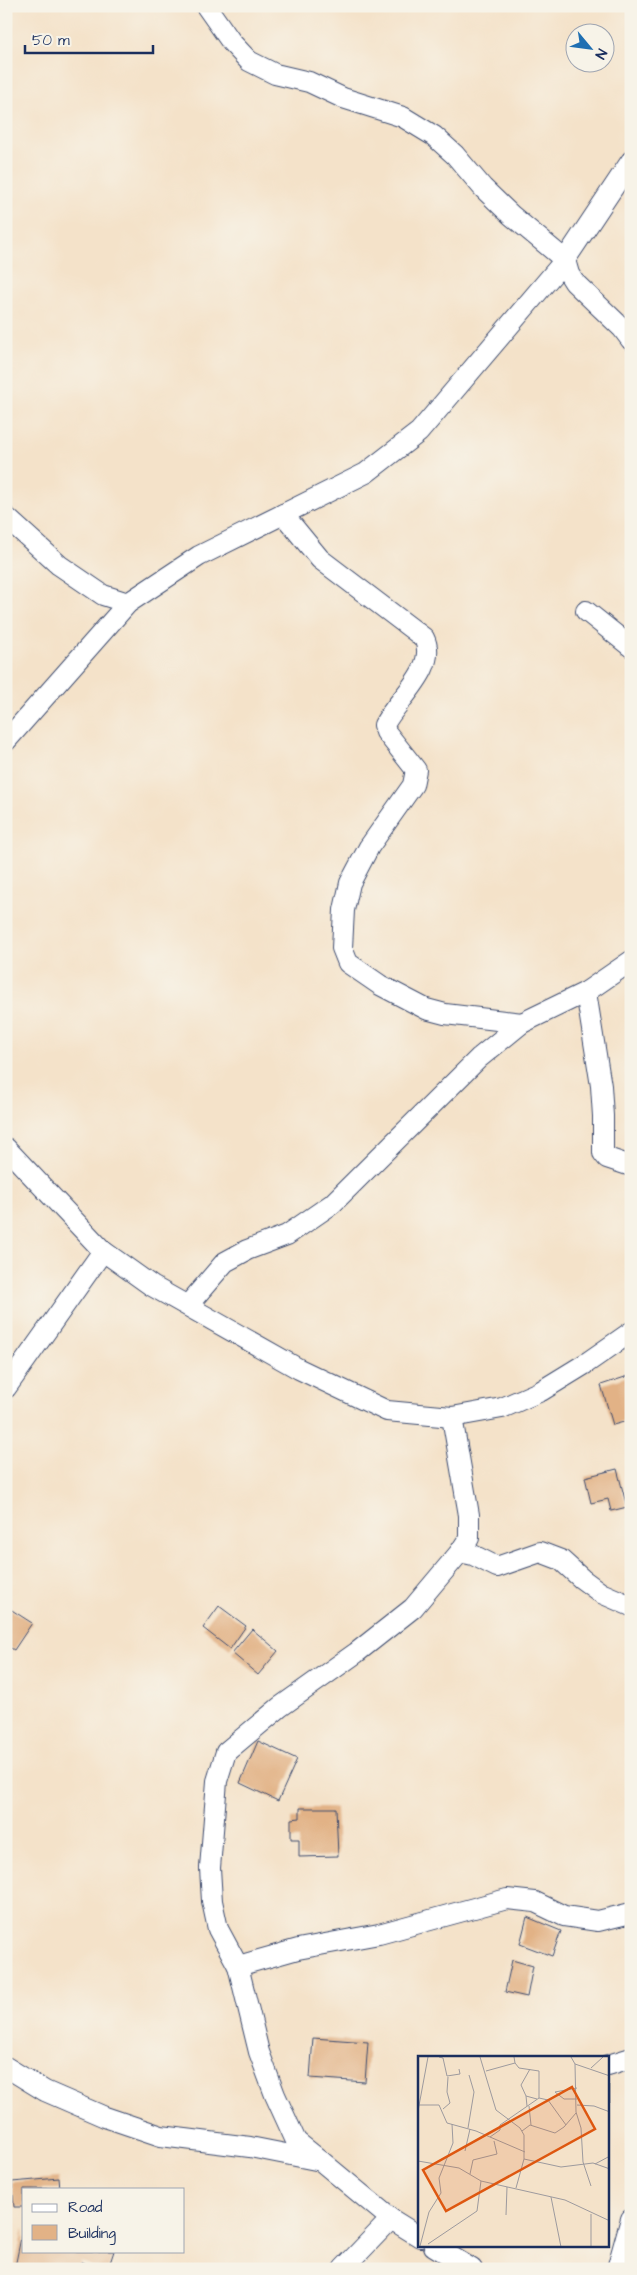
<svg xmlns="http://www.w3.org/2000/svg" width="637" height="2275" font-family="'Architects Daughter',sans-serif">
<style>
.building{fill:#e2b286}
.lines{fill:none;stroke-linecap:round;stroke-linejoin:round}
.street-casing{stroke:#3c4a6e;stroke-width:22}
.street{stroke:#fff;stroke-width:20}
.inset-road{fill:none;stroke:#9d9a9e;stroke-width:1}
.view{fill:#de5710;fill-opacity:0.15;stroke:#de5710;stroke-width:2.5}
.inset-edge{fill:none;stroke:#1b2f5e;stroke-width:2.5}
</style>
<rect width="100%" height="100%" fill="#f7f3e8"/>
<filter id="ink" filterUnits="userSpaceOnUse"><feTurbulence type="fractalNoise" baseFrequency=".02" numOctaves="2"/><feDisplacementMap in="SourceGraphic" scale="10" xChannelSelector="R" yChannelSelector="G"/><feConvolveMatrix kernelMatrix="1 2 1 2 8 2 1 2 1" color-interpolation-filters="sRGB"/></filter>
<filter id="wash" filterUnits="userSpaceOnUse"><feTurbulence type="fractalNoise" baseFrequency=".0096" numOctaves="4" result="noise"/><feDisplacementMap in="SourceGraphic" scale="20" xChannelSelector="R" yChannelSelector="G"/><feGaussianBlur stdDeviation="1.12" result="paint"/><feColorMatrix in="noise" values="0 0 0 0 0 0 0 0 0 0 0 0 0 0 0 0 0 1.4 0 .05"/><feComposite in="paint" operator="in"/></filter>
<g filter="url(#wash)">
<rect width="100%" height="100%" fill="#f4e2c9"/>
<g id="blocks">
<g class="building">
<polygon points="631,1375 631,1420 613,1425 601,1385"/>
<polygon points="617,1469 627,1507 611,1511 608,1499 591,1503 585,1477"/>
<polygon points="219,1606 246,1626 230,1649 203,1628"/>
<polygon points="7,1607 32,1623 14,1650 6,1645"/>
<polygon points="252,1629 278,1651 258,1675 232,1653"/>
<polygon points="258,1741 297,1759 278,1801 240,1783"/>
<polygon points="300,1808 336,1808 338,1856 299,1857 299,1839 291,1839 291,1819 300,1818"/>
<polygon points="527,1917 561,1931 552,1956 520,1944"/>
<polygon points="512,1960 533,1966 527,1997 505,1992"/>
<polygon points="313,2038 368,2042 365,2082 310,2078"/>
<polygon points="59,2178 60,2189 24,2189 24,2207 14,2207 12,2182"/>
<polygon points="23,2228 24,2251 114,2251 108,2269 100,2269 81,2262 79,2269 25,2269 15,2267"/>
</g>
</g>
</g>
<g filter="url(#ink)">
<use href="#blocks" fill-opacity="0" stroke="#3c4a6e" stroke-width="1"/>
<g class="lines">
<g class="street-casing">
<g id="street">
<polyline points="206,6 232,43 249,61 275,74 309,82 343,98 403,117 434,136 455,155 483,188 511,215 565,260 569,274 574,282 622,328 631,340"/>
<path d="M283,514L320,559L424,638C439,668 397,699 384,725L386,732L416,770L413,785L369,847L350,883L344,910L342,948L348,963L380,985L426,1009L445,1014L522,1023"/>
<polyline points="6,517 59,565 103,595 128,603"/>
<polyline points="586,611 631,647"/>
<polyline points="6,741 128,603 199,556 366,473 419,432 565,260 631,161"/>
<polyline points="586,992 601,1086 603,1116 603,1153 607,1158 631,1166"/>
<polyline points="6,1148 103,1251 152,1286 299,1369 387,1411 452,1417 502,1408 541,1391 585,1364 631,1332"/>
<polyline points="188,1305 225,1262 247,1250 287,1235 332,1204 479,1058 522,1023 586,992 631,961"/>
<polyline points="6,1388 103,1251"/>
<polyline points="460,1552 473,1555 497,1567 540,1552 561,1560 582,1579 601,1593 631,1606"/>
<polyline points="238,1966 298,1949 379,1934 507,1899 535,1902 564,1916 598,1921 631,1913"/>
<polyline points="608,2065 631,2058"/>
<polyline points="6,2067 45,2091 105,2117 161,2136 250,2147 321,2161 391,2219 420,2237"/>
<polyline points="321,2161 296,2141 275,2095 259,2052 238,1966 218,1929 212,1901 210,1868 217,1781 226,1752 280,1707 356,1653 413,1608 460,1552 469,1538 469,1515 452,1417"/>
<polyline points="434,2246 472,2269"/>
<polyline points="343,2269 391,2219"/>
<polyline points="617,2269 631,2219"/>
</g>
</g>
<use href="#street" class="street"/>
</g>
</g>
<g transform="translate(418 2056)">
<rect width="191" height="191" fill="#f4e2c9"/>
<path class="inset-road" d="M21,1L25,2L29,20L42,18L41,13M62,1L78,54L102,72L106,79V103L98,132M153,1L157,8L192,20M97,7L101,12L121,15V42M157,8L158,56L163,72L165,106L173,130M173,12L185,1M68,15L97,7L96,1M192,27V47M159,32L137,36L146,43H159M108,40L103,29L112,13M1,49H21L29,67L58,75L107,96M159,49L176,50L192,56M109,50L108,40L119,43M111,50L113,69M25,53L32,47L29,36L30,21M0,55L10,1M50,72L56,36L51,19M104,75L112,69L137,77L146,71L158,57M72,81L82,74V69L121,42L130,44L148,69M47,95L52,73M106,103L143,111L175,107L192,113M0,105L41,112L63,125L147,144L192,165M177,108L192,100M52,118L55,104L79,98L76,85M133,141L143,191M173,158V191M88,159L89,131M10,188L59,155L63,125M2,190L11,156L23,137L21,122L35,87L34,68M2,191H27"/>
<path class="view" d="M154,31L177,73L28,155L5,114Z"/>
<rect width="191" height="191" class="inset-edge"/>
</g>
<rect width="637" height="2275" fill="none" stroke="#f7f3e8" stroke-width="25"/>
<rect x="22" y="2188" width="162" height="65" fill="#f7f3e8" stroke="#9fa5b1"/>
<rect x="32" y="2204" width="25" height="8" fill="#ffffff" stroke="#9fa5b1"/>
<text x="68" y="2212" font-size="15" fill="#1b2f5e">Road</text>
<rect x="32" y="2225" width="25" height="15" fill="#e2b286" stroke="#9fa5b1"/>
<text x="68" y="2238" font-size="15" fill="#1b2f5e">Building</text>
<g transform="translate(590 48) rotate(119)"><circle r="24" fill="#f7f3e8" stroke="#9fa5b1"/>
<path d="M0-4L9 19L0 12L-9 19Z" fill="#1f6fb2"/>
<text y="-8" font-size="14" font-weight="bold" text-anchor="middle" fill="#1b2f5e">N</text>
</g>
<path d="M25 45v8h128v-8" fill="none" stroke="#1b2f5e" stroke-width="2.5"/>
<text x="32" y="45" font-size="15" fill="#1b2f5e" stroke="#f7f3e8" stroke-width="4" paint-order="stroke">50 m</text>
</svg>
